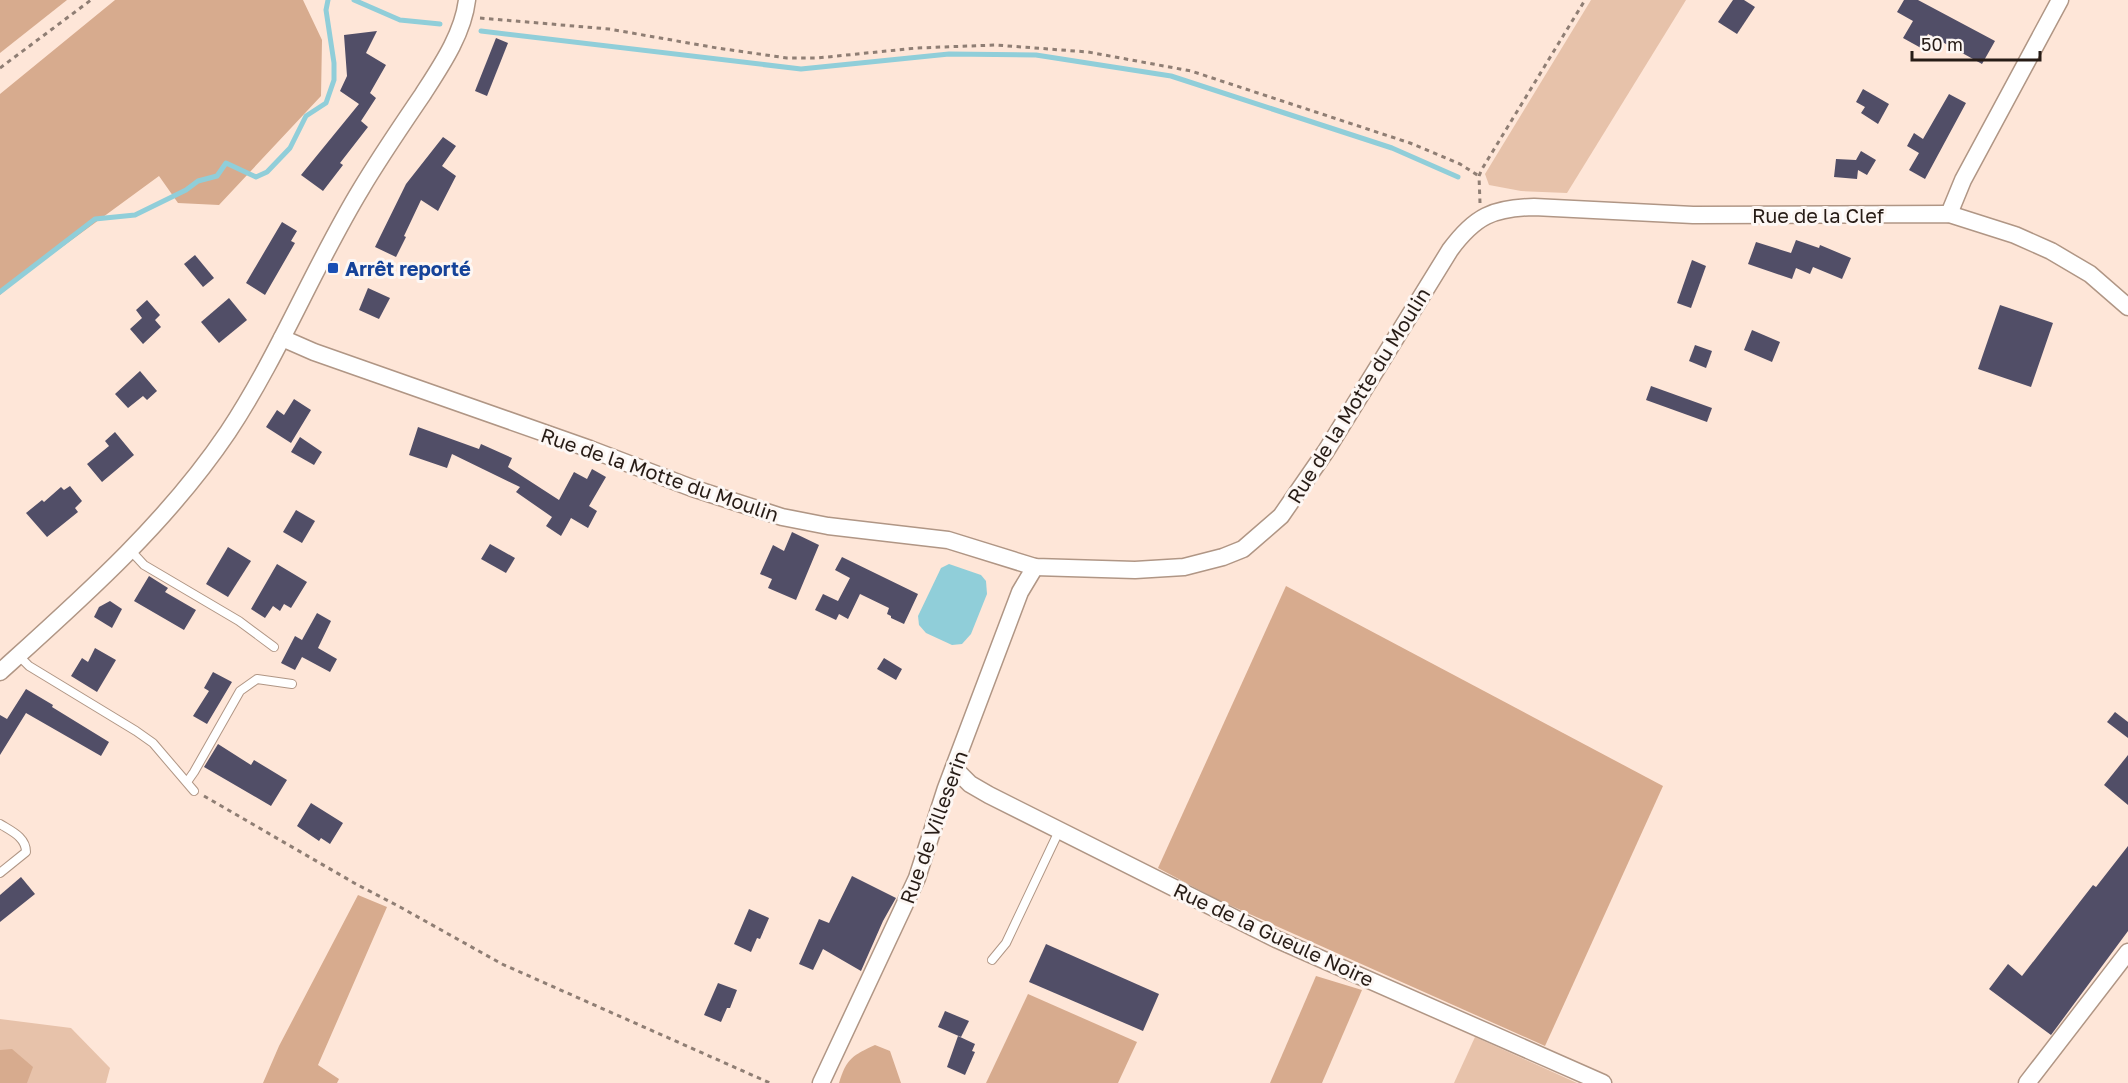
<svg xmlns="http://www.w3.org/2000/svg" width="2128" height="1083" font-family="'Golos Text',sans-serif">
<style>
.green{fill:#e7c2aa}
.forest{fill:#d7ab8e}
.water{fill:#90ced9}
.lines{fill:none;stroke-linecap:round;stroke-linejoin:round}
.stream{stroke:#90ced9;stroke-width:5}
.building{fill:#514e67}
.service-casing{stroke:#b09685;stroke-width:10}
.minor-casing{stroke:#b09685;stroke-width:19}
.path{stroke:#8f7e74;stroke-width:3;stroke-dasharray:4.5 4.5;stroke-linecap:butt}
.service{stroke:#fff;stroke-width:8}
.minor{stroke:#fff;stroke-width:16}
.transit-dot{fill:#1a4fb4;stroke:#fdf7f4;stroke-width:2}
.labels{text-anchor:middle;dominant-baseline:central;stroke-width:6;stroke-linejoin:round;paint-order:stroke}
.street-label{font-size:20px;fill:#271c16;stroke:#fdf7f4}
.transit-label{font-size:20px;font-weight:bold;fill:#164399;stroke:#fdf7f4;text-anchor:start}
</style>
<rect width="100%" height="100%" fill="#fee6d8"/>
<g class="green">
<polygon points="1591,0 1686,0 1567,193 1521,191 1489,185 1485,174"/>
<polygon points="0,1019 71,1028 110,1068 106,1083 0,1083"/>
<polygon points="1475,1037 1577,1083 1454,1083"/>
</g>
<g class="forest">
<polygon points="0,0 67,0 0,53"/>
<polygon points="115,0 303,0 322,40 321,96 219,205 178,203 159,176 17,280 0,295 0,94"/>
<polygon points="1286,586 1663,786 1545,1046 1216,899 1158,868"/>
<polygon points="358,895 387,907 318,1065 339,1079 337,1083 263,1083 279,1046"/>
<polygon points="1316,976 1362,990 1322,1083 1270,1083"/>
<polygon points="1028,994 1137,1042 1118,1083 986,1083"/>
<path d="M875,1045L890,1051L901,1083H839C846,1059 853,1055 875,1045Z"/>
<polygon points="12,1049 33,1067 27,1083 0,1083 0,1050"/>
</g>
<polygon class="water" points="949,564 981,575 986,581 987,594 971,634 962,644 952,645 926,633 919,625 918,616 941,568"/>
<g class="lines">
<g class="stream">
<polyline points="354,0 400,20 440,24"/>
<polyline points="481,31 801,69 949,54 1036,55 1171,76 1392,148 1458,177"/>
<polyline points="0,292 95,219 135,215 186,190 198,181 217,176 226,163 256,177 267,172 290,148 306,116 326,103 334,80 334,63 326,10 328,0"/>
</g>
</g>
<g class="building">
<polygon points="1733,0 1744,0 1755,7 1737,34 1718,22"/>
<polygon points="1904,0 1918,0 1995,41 1982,64 1928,34 1921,48 1903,38 1913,21 1897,12"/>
<polygon points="377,31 366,53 386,65 370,93 376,98 361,121 368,127 340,163 343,165 323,191 301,175 359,104 340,91 347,76 344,35"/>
<polygon points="496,38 508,43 487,96 475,91"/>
<polygon points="1863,89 1889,104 1878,124 1861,113 1865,107 1856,102"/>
<polygon points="1949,94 1966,103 1925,179 1909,170 1919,153 1907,146 1914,133 1923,139"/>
<polygon points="443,137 456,146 442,166 456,176 438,211 421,200 404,236 406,237 396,257 375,247 406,184"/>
<polygon points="1861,151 1876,160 1867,175 1858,170 1857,179 1834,177 1836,159 1856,160"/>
<polygon points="282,222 297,231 291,241 295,243 265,295 246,283"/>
<polygon points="1796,240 1819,248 1820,245 1851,258 1842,279 1813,267 1810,274 1796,268 1792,279 1748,264 1756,242 1791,253"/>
<polygon points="195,255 214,278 203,287 184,264"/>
<polygon points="1692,260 1706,266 1691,308 1677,303"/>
<polygon points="368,288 390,298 379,319 359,310"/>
<polygon points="229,298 247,320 219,343 201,322"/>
<polygon points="147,300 160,315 155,320 161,327 143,344 130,329 142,318 136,310"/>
<polygon points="2000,305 2053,323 2031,387 1978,369"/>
<polygon points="1752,330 1780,342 1772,362 1744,350"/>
<polygon points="1695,345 1712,351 1706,368 1689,361"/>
<polygon points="140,371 157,391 147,400 143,396 128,408 115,394"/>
<polygon points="1651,386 1712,408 1707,422 1646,400"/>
<polygon points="294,399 311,410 291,443 266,427 277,410 284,415"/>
<polygon points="418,427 479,449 481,444 512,458 508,467 559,500 574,472 587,479 592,469 606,477 589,506 597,511 588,528 571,518 561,536 546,526 552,517 516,492 520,487 452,454 447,468 409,455"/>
<polygon points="115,432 134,455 102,482 87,464 109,446 105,441"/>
<polygon points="300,437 322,452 314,465 291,452"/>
<polygon points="70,486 82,501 75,508 78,512 47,537 26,513 42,500 44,502 61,487 64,490"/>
<polygon points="296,510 315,521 302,543 283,532"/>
<polygon points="792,532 819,545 796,600 768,588 772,579 760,574 773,545 784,551"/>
<polygon points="490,544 515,558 506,573 481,559"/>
<polygon points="228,547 251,561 228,597 206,584"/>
<polygon points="842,557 918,594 904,624 891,618 891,616 887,614 889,608 860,594 848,619 839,614 836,620 815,610 823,594 838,601 850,578 835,570"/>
<polygon points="277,564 307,582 291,608 284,604 280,611 273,606 265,618 251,609"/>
<polygon points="149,576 168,588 165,592 196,610 184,630 134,601"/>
<polygon points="110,601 122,609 112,628 94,617 99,607"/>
<polygon points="317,613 331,621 318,648 337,659 330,672 302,657 295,670 281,663 295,636 302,640"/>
<polygon points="95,648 116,660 97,692 71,676 82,658 88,662"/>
<polygon points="884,658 902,669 896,680 877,669"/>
<polygon points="213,672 232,682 207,724 193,716 209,691 204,688"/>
<polygon points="26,689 53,705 52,707 109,742 101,756 26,713 0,755 0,715 7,719"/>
<polygon points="2115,712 2128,722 2128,738 2107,722"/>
<polygon points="218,744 251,765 254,760 287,780 271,806 204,767"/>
<polygon points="2128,755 2128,805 2104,785"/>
<polygon points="311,803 343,823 330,844 321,838 319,841 297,826"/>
<polygon points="2128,846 2128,931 2051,1035 1989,989 2008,964 2022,976 2093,885 2096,887"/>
<polygon points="852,876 896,898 883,921 861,971 823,949 813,970 799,964 819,919 829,923"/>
<polygon points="21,877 35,894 0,922 0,895"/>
<polygon points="749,909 769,918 760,939 757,938 751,952 734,944"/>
<polygon points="1046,944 1159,994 1143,1031 1029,982"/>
<polygon points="718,983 737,990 730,1008 727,1008 721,1022 704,1015"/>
<polygon points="945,1011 969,1021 961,1037 938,1027"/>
<polygon points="958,1036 975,1044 972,1051 975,1052 965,1075 947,1067"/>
</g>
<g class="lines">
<g class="service-casing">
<g id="service">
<polyline points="131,551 144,565 239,621 274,647"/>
<polyline points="18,655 29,666 136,731 153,743 194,791"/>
<polyline points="187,782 194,772 240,691 257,679 292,684"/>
<path d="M0,824C11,831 26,837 26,852L0,873"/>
<polyline points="992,960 1006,943 1059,831"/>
</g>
</g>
<g class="minor-casing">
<g id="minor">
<polyline points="1949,214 1963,180 2060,0"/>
<path d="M282,338L314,352L590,449L692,488L782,517L828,526L948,540L1035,567L1135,570L1184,567L1223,557L1243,549L1281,516L1326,451L1450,250C1475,216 1493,208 1534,207L1693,215L1949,214L2015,235L2051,251L2090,274L2128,307"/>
<path d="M0,672C82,598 166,524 228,432C279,355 313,268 361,189C380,157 402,125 423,94C441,66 463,34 467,0"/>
<polyline points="954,768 970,784 989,795 1276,939 1603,1083"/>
<polyline points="821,1083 917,878 946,788 1020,592 1035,567"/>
<polyline points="2027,1083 2128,952"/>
</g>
</g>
<g class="path">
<polyline points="480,18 609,29 717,48 787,58 817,58 917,48 996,45 1088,52 1191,71 1410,143 1460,164 1479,176"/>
<polyline points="0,68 91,0"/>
<polyline points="1480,203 1479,176 1482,169 1585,0"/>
<polyline points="204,796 356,884 400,907 502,964 770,1083"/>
</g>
<use href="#service" class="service"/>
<use href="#minor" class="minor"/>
</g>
<rect class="transit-dot" x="327" y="262" width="12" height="12" rx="3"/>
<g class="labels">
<g class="street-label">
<text x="1818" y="215">Rue de la Clef</text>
<text transform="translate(1358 395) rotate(-58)">Rue de la Motte du Moulin</text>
<text transform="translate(660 474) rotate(19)">Rue de la Motte du Moulin</text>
<text transform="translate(933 827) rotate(-70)">Rue de Villeserin</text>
<text transform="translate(1274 934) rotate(25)">Rue de la Gueule Noire</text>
</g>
<g class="transit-label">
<text x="345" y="268">Arrêt reporté</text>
</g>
</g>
<path d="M1912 51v9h128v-9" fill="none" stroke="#271c16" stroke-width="3"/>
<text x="1921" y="51" font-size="18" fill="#271c16" stroke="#fdf7f4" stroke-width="4.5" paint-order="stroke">50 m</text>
</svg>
